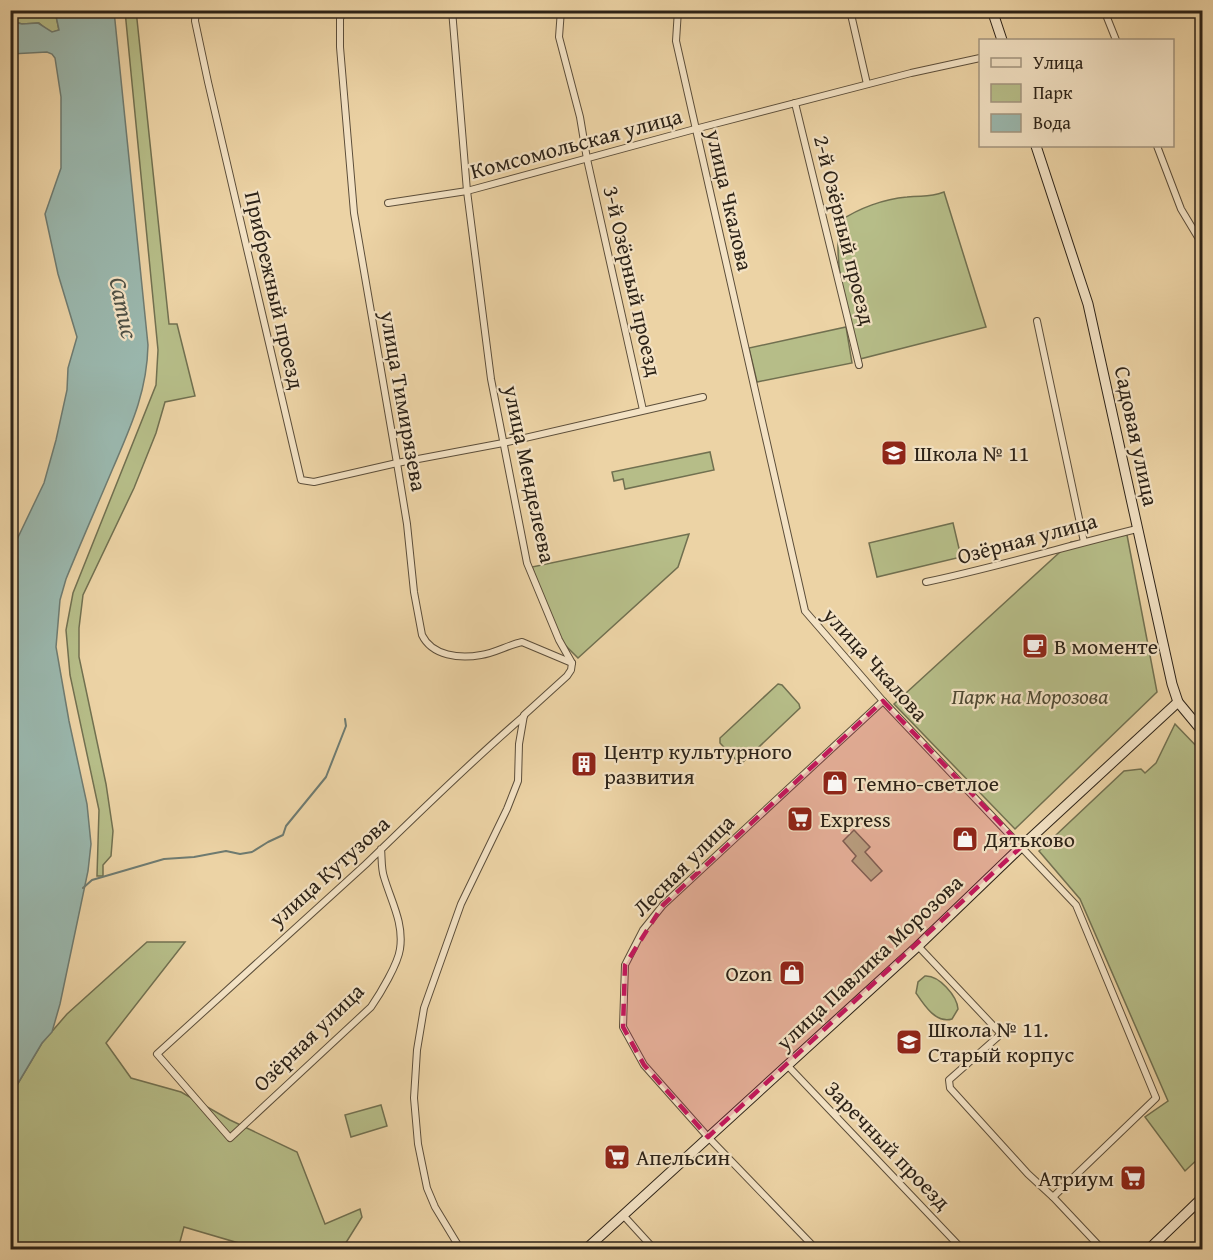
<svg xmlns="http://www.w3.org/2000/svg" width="1213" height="1260" font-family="'Gentium Book Plus',serif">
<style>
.green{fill:#b6bd88;stroke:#717050;stroke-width:1.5}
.water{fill:#9ab7ad;stroke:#6e7b71;stroke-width:1.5}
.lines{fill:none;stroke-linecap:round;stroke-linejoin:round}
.stream{stroke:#6e7b71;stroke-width:2}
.street-casing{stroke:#5c4e3a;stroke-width:8}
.secondary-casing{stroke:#2c2217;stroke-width:11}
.street{stroke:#f3e2c4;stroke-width:6}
.secondary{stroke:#f3e2c4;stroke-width:9}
.marked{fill:#c2185b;fill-opacity:0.2;stroke:#c2185b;stroke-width:4.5;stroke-dasharray:12 8;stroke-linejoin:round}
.labels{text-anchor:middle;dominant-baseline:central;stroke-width:4.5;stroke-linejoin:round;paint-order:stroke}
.street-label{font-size:22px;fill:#2c2217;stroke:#f3e2c4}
.poi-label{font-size:22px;fill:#2c2217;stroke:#f3e2c4;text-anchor:start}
.park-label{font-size:22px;font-style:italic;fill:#4e4933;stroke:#f3e2c4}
.water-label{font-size:24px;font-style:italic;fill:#4d4f44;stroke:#f3e2c4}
</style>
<rect width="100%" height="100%" fill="#ecd3a5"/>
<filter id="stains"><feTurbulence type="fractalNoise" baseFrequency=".00333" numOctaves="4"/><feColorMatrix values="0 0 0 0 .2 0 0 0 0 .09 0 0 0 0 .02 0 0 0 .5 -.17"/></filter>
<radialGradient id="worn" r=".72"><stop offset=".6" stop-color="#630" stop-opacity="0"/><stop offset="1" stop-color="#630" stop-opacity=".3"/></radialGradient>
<g class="green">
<polygon points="136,10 169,324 177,324 195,396 165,402 156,433 134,488 83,595 79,628 79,657 106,784 113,831 111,856 103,865 103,876 97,876 99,810 70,675 66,630 73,593 156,385 158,350 125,11"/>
<polygon points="10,11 55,11 59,30 51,33 39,23 22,24 11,21"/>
<path d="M944,192L986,327L860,359C849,315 832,267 840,221C859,208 884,199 907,197C923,195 928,198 944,192Z"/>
<polygon points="846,327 852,363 757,382 749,348"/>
<polygon points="710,452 714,470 625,489 623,479 614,481 612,472"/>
<polygon points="953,523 961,557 877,577 869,543"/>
<polygon points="689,534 678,567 578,658 559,639 532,567"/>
<polygon points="1127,535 1157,692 1015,829 894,704 1071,542"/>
<polygon points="778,684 782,685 799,704 800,708 743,762 739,763 720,743 720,738"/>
<polygon points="1175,724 1202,752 1202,1155 1185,1171 1145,1117 1168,1101 1080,899 1039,851 1124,771 1141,769 1145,773 1156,763"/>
<polygon points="854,830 870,847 865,852 882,871 871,881 852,861 856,856 843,841"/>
<path d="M10,845C18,877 20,907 11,938Z"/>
<polygon points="147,942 185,942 106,1043 131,1078 181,1092 230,1120 297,1152 325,1224 360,1209 362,1217 342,1249 259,1249 184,1227 178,1249 11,1250 11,1095 42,1043 67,1014"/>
<path d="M925,976C939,975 957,996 958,1009L952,1019C936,1024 924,1005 916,993L918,982Z"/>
<polygon points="381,1105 387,1126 351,1137 345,1115"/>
</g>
<path class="water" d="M55,11H114L148,345C147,392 131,426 113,468C97,506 81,542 66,579L60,600L56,647L69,721L87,804L91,844L88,871L60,1004L52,1032L42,1043L11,1095L10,938L17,908V888L16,868L10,845L11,552L44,483L56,440L67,390L68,368L77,337L58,274L45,214L61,168V97L55,58L52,54L47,52L11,54L10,21L22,24L38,23L52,32L59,30Z"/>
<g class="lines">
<polyline class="stream" points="83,888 92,880 164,859 194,857 226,851 240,854 252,852 268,842 283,835 286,826 326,777 346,726 345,719"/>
<g class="street-casing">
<g id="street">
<polyline points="196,10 195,21 208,82 301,480 314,482 397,463 503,443 703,397"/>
<path d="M343,10L340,19V47L354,213L397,463L407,524L414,592L422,635C432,656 460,659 481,655C495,653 508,645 522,642L572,663"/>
<polyline points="452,10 467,191 491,379 527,563 559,640 572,663 571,670 567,676 524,715 519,744 518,781 507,809 461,904 424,1008 417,1050 414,1098 418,1144 427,1188 435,1207 461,1250"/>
<polyline points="561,10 559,37 580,117 587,159 643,410"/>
<polyline points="678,10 676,41 805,611 883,701 1076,905 1156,1098 1053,1197"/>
<polyline points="850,10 867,84"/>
<polyline points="1104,10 1116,40"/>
<polyline points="795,103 859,365"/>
<polyline points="1157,146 1181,209 1202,244"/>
<polyline points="388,203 467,191 695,129 911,73 980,58"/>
<polyline points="1037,321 1084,542"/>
<path d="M926,582C997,567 1067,546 1137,529"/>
<path d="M381,849C382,858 381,868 384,877C391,901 404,923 400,949C398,964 380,994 371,1007L230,1138L157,1054L366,864C418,814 469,763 524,716"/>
<polyline points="918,946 1001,1034 949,1080 950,1088 1028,1174 1053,1197 1103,1250"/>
<polyline points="787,1065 963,1250"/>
<polyline points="623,1215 655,1250"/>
<polyline points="817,1250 708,1137 644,1065 623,1027 625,965 643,930 663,905 883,701"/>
</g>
</g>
<g class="secondary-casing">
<g id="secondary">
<polyline points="992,10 1002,40"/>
<polyline points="1036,146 1088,304 1172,684 1178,702 1202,731"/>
<polyline points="585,1250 918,946 1022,846 1178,702"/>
<polyline points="1148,1250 1202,1198"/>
</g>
</g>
<use href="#street" class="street"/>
<use href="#secondary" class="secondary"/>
</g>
<path class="marked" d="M883,701L1022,846L708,1137L644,1065L623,1027L625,965L663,905Z"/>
<defs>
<g id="school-square" transform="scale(1.35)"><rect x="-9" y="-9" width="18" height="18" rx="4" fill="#8f2418" stroke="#f3e2c4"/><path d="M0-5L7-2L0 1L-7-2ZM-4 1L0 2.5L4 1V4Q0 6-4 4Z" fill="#fff"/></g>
<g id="cafe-square" transform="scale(1.35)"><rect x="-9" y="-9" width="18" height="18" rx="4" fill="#8f2418" stroke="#f3e2c4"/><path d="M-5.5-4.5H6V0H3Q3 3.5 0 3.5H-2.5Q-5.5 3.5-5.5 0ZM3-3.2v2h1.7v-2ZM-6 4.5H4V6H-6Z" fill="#fff"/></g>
<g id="building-square" transform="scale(1.35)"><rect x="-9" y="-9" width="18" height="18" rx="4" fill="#8f2418" stroke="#f3e2c4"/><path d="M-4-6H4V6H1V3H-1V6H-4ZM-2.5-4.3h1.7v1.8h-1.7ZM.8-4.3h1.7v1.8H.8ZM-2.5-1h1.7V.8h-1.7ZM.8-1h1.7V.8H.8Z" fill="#fff"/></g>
<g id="shop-square" transform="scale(1.35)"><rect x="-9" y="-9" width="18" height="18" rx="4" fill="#8f2418" stroke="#f3e2c4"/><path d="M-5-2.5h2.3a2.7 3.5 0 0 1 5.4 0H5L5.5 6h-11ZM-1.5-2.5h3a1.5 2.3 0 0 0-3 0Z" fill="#fff"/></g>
<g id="supermarket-square" transform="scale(1.35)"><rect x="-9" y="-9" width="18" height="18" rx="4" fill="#8f2418" stroke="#f3e2c4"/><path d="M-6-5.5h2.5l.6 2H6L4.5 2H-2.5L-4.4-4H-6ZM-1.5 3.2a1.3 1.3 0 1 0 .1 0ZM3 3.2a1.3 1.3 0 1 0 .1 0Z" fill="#fff"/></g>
</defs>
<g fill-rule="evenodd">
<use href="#school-square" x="894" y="453"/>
<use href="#cafe-square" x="1035" y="646"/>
<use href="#building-square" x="584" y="764"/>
<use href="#shop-square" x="835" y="783"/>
<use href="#supermarket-square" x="800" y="819"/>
<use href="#shop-square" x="965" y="839"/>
<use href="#shop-square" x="792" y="973"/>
<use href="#school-square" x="909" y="1042"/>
<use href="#supermarket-square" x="617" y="1157"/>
<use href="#supermarket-square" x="1133" y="1178"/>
</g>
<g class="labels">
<g class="street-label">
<text transform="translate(576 143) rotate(-15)">Комсомольская улица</text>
<text transform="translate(730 200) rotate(77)">улица Чкалова</text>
<text transform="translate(845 230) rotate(76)">2-й Озёрный проезд</text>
<text transform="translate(633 281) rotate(77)">3-й Озёрный проезд</text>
<text transform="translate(275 290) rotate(77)">Прибрежный проезд</text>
<text transform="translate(404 401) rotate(80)">улица Тимирязева</text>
<text transform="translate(1137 436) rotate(78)">Садовая улица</text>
<text transform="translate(530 474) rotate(78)">улица Менделеева</text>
<text transform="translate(1027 538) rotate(-15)">Озёрная улица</text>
<text transform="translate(876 664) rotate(48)">улица Чкалова</text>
<text transform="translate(683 865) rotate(-45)">Лесная улица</text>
<text transform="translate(329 871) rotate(-42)">улица Кутузова</text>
<text transform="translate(869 962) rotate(-43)">улица Павлика Морозова</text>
<text transform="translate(308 1037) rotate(-44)">Озёрная улица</text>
<text transform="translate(888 1145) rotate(46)">Заречный проезд</text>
</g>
<g class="poi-label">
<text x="914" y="453">Школа № 11</text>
<text x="1054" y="646">В моменте</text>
<text x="604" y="751">Центр культурного<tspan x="604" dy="25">развития</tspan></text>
<text x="854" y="783">Темно-светлое</text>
<text x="820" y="819">Express</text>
<text x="984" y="839">Дятьково</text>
<text x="772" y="973" text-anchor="end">Ozon</text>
<text x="928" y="1029">Школа № 11.<tspan x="928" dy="25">Старый корпус</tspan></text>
<text x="636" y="1157">Апельсин</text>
<text x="1114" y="1178" text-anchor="end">Атриум</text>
</g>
<g class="park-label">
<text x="1030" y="696">Парк на Морозова</text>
</g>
<g class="water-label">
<text transform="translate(124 308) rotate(78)">Сатис</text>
</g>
</g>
<rect width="1213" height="1260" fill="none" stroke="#ecd3a5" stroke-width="36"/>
<rect x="12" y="12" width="1189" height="1236" fill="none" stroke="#2c2217" stroke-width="3"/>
<rect x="18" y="18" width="1177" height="1224" fill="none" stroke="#2c2217" stroke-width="1.5"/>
<rect x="979" y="39" width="195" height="108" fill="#f3e2c4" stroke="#a3957f" stroke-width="1.5"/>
<rect x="991" y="58" width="30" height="9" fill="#f3e2c4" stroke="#a3957f" stroke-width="1.5"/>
<text x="1033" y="69" font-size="18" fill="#2c2217">Улица</text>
<rect x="991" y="84" width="30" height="18" fill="#b6bd88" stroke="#a3957f" stroke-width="1.5"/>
<text x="1033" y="99" font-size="18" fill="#2c2217">Парк</text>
<rect x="991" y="114" width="30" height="18" fill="#9ab7ad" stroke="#a3957f" stroke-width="1.5"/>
<text x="1033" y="129" font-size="18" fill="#2c2217">Вода</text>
<rect width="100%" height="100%" filter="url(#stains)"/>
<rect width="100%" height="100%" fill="url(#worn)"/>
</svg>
